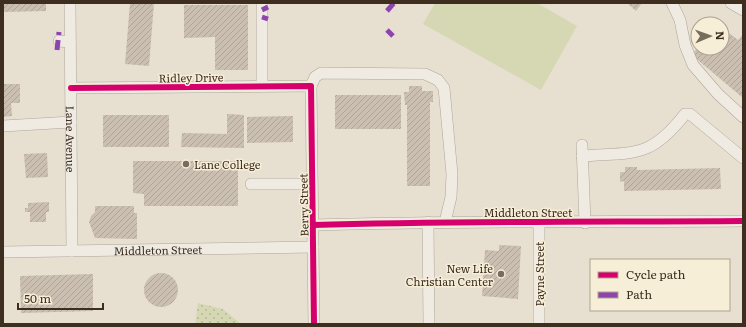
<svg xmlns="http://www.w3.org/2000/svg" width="746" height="327" font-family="Literata,serif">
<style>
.grass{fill:url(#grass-dots)}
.park{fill:#d6d7b3}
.building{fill:url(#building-hatch)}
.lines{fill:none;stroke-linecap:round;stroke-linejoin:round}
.minor-casing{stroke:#ada599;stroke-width:12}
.minor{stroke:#efebe3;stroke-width:11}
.quiet{stroke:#8e44ad;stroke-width:5;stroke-dasharray:10 5;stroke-linecap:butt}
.cycleway-casing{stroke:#f7eed8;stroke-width:8}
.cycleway{stroke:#d6006c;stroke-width:6}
.poi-dot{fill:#786c5e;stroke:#f7eed8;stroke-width:1.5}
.labels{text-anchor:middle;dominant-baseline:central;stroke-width:3;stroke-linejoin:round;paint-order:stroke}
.street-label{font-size:11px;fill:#3d2e20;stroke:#f7eed8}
.poi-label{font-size:11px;fill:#3d2e20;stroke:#f7eed8;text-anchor:start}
</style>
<defs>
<pattern id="grass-dots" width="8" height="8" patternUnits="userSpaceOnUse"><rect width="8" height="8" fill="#d6d7b3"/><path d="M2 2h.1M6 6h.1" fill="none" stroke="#b9b99a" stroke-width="1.8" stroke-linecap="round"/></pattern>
<pattern id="building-hatch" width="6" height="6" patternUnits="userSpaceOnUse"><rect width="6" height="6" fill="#cbbfb2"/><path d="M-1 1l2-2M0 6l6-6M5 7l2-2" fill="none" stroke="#afa499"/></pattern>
</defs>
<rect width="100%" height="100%" fill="#e7e0d1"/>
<polygon class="grass" points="198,303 223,309 241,324 195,324"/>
<polygon class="park" points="435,3 537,3 577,26 541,90 423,24"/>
<g class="building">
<polygon points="3,3 46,3 46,11 3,12"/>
<polygon points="130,3 154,3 149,66 125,64"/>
<polygon points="627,3 642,3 636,11"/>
<polygon points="184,5 248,5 248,70 215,70 215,37 184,38"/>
<polygon points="729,33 738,40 743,34 743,98 692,55 697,48 722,48 722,41"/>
<polygon points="3,84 20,84 20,103 11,103 12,116 3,117"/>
<polygon points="409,86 422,86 422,91 433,91 433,102 430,102 430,186 407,186 407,105 405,105 404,92 409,92"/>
<rect x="335" y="95" width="66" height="34"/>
<polygon points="227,114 244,115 244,148 181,147 182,133 227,134"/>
<rect x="103" y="115" width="66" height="32"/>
<polygon points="293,116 293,142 247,143 247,117"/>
<polygon points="47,153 48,177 26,178 24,154"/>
<polygon points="133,161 238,161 238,206 144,206 144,194 133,193"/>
<polygon points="625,167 637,167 637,170 720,168 721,189 624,191 624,181 620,182 620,172 625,172"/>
<polygon points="49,202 49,212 46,212 46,222 30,222 30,212 25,212 25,208 28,208 28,203"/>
<polygon points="95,206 134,206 134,213 137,213 137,239 95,238 89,222 91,216 95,212"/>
<polygon points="499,245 521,246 518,299 482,296 485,250 499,251"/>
<circle cx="161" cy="290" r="17"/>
<polygon points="93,274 93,311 21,313 20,276"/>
</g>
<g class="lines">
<g class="minor-casing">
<g id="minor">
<path id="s1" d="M70,3L72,251"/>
<polyline points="262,3 262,86"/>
<polyline points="672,3 680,20 685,45 693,65 718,94 743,117"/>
<polyline points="731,3 743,10"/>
<polyline points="59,41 70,42"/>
<polyline points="71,88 311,86"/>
<polyline points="3,126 71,122"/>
<polyline points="582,145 585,223"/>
<path d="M582,156C634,152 650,159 685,114H690L743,158"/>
<polyline points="251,184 312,184"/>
<polyline points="428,222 429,324"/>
<polyline points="539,223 539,324"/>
<path d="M313,225C457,221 600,222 743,221"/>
<path id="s2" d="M3,252L313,247"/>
<polyline points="314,324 311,86 315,77 321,73 425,74 438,80 444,88 452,174 451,197 445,222"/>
</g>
</g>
<use href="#minor" class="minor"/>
<g class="quiet">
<polyline points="262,10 268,7"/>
<polyline points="387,11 394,3"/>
<polyline points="262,17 268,19"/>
<polyline points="387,30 393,36"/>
<polyline points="57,50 59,32"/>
</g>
<g class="cycleway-casing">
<g id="cycleway">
<polyline points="71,88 311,86 314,324"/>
<path d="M313,225C457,221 600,222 743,221"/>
</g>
</g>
<use href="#cycleway" class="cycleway"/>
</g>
<g class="poi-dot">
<circle cx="186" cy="164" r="4"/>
<circle cx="501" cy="274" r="4"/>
</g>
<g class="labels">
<g class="street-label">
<text transform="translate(191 77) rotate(-1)">Ridley Drive</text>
<text stroke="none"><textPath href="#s1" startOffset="136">Lane Avenue</textPath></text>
<text transform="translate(303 205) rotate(-91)">Berry Street</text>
<text x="528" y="212">Middleton Street</text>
<text stroke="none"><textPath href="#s2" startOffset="155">Middleton Street</textPath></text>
<text transform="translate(539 274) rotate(-90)">Payne Street</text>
</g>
<g class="poi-label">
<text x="194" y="164">Lane College</text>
<text x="493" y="268" text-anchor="end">New Life<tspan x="493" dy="13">Christian Center</tspan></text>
</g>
</g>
<rect width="746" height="327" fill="none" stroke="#3d2e20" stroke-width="8"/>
<rect x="590" y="259" width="140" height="52" fill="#f7eed8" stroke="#ada18e"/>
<rect x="598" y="272" width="20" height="6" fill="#d6006c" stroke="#ada18e"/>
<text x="626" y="279" font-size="12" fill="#3d2e20">Cycle path</text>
<rect x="598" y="292" width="20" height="6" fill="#8e44ad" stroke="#ada18e"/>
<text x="626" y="299" font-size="12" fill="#3d2e20">Path</text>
<g transform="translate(710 36) rotate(88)"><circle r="19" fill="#f7eed8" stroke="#ada18e"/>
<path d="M0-3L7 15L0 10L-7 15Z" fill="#786c5e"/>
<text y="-6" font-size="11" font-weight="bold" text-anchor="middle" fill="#3d2e20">N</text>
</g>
<path d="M18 303v6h85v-6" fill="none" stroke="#3d2e20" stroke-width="2"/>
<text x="24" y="303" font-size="12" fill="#3d2e20" stroke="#f7eed8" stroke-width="3" paint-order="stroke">50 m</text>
</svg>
